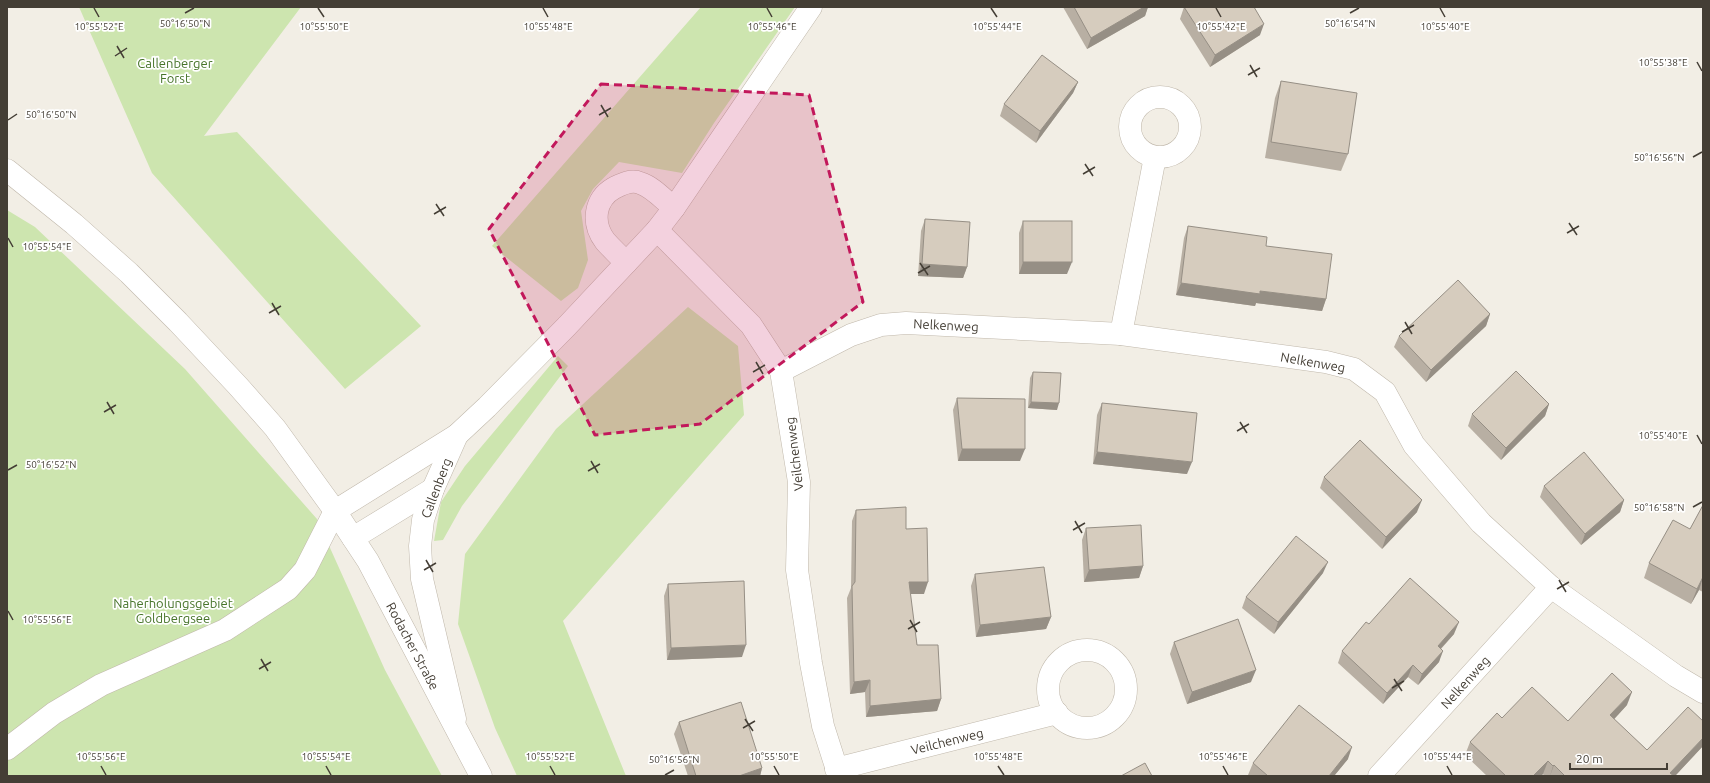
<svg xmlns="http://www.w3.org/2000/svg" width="1710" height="783" font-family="Ubuntu,sans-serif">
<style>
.green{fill:#cde5af}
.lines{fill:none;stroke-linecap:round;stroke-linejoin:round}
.minor-casing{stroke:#c0b8ab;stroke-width:23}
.tertiary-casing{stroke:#c0b8ab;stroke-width:23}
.minor{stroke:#fff;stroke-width:22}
.tertiary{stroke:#fff;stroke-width:22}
.wall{fill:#b8afa3}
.shaded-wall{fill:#968f85}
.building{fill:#d6ccbe;stroke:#968f85}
.marked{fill:#c2185b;fill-opacity:0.2;stroke:#c2185b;stroke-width:3;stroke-dasharray:8 5;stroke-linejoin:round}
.ticks{fill:none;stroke:#443e35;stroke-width:1.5}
.labels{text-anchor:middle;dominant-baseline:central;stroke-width:3.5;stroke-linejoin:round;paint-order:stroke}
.park-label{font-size:13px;fill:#47742a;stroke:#fff}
.street-label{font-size:13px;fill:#443e35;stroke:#fff}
.ticks-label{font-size:10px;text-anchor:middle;fill:#443e35;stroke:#fff;stroke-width:3.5;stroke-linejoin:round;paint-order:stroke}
</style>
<rect width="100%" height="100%" fill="#f2eee5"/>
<g class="green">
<polygon points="79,7 301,7 204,136 237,132 421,326 345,389 152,173"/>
<polygon points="701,7 795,7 714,123 682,173 619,162 593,189 581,211 588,260 578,288 561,301 492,246"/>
<polygon points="7,210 35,227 185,369 317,519 385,670 442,776 7,776"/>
<polygon points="688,307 738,346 744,415 563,621 626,776 517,776 495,728 458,624 465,554 556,429"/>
<polygon points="558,356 568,366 462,506 443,540 434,541 441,502 465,466"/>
</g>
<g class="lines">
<g class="minor-casing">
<g id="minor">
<circle cx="1160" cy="127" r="30"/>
<polyline points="657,230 751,325 781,371 799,482 797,570 811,663 823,726 839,776"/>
<path d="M626,263C619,255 611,248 605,241C591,222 595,199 614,188C622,184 631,179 640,183C653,187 664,200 674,208"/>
<polyline points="1121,334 1155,157"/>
<polyline points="781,371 851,335 881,325 906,323 1121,334 1326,362 1354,369 1385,392 1414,445 1481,523 1551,587 1676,676 1703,692"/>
<polyline points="353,538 433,489"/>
<circle cx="1087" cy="689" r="39"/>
<polyline points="455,719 422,579 420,546 423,520 433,489 457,435"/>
<polyline points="7,749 54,713 101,685 225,630 288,589 305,570 335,511 457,435 487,407 567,326 657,230 674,208 811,7"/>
<polyline points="836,769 1057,713"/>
<polyline points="1379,776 1551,587"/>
</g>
</g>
<g class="tertiary-casing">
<polyline id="tertiary" points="7,170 74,224 129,273 178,322 238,386 275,428 335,511 368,561 481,776"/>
</g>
<use href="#minor" class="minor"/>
<use href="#tertiary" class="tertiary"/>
</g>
<g class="wall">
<polygon points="1063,7 1148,7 1145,16 1087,49"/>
<polygon points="1184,7 1260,35 1210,67 1180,19"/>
<polygon points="1281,81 1348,154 1341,171 1265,158 1275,98"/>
<polygon points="1078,82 1073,93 1036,143 1000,116 1004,104"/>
<polygon points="925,219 967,267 963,278 918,276 921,231"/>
<polygon points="1023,221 1067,274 1019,274 1019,233"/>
<polygon points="1188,226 1266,246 1326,299 1322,311 1256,303 1255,306 1176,295 1184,238"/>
<polygon points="1490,314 1486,326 1426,382 1394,347 1399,336"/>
<polygon points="1033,372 1057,410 1028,408 1030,378"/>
<polygon points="957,398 1020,461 958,461 953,410"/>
<polygon points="1102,403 1187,474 1093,464 1097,415"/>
<polygon points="1549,404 1545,416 1501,460 1468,426 1472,414"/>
<polygon points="1324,477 1417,512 1382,549 1320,488"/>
<polygon points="1544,486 1624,500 1620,512 1581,545 1540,497"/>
<polygon points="1703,505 1703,592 1699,590 1691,604 1644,578 1649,563 1690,529"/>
<polygon points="856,510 906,529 924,594 910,594 917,645 941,699 937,711 866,717 865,692 850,694 847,598 851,588 852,521"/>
<polygon points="1086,528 1143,566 1139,578 1084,582 1082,540"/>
<polygon points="1323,573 1274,634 1242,608 1246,597"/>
<polygon points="975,574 1051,617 1046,629 976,637 971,586"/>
<polygon points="668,584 742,657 667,660 664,596"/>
<polygon points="1369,624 1454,634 1441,649 1439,662 1418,685 1408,677 1383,704 1338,663 1342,651"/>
<polygon points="1174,642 1251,682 1187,704 1170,654"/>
<polygon points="1627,705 1614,719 1647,750 1703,746 1675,776 1544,776 1543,774 1541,776 1487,776 1465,755 1470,742 1502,718 1568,721"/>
<polygon points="679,722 762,768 760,776 688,776 674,734"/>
<polygon points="1348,759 1334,776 1249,776 1248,775 1253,763"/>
</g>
<g class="shaded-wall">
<polygon points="1144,7 1148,7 1145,16 1087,49 1091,38"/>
<polygon points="1264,24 1260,35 1210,67 1215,55"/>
<polygon points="1078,82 1073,93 1036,143 1040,131"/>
<polygon points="1023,262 1072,262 1067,274 1019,274"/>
<polygon points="922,264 967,267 963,278 918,276"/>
<polygon points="1181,283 1260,291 1326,299 1322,311 1256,303 1255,306 1176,295"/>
<polygon points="1490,314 1486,326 1426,382 1431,370"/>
<polygon points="1031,402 1059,403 1057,410 1028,408"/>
<polygon points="1549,404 1545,416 1501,460 1506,448"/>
<polygon points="962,449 1025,449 1020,461 958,461"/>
<polygon points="1097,452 1192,462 1187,474 1093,464"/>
<polygon points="1422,500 1417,512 1382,549 1386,537"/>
<polygon points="1624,500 1620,512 1581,545 1585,534"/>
<polygon points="1328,562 1323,573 1274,634 1278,622"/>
<polygon points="1143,566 1139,578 1084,582 1089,570"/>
<polygon points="1703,577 1699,590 1691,604 1697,589"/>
<polygon points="909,582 928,582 924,594 904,594"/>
<polygon points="1051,617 1046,629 976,637 980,625"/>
<polygon points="1459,622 1454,634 1433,657 1438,646"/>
<polygon points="746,645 742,657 667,660 671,648"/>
<polygon points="1443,651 1439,662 1418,685 1422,674"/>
<polygon points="1413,665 1408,677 1383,704 1387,693"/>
<polygon points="1256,670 1251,682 1187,704 1192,692"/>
<polygon points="870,680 865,692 850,694 854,682"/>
<polygon points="1632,692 1627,705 1606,728 1610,715"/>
<polygon points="941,699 937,711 866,717 870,706"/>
<polygon points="1703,738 1703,746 1675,776 1669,776 1670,773"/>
<polygon points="1352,747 1348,759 1334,776 1329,776"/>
<polygon points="1548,761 1543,774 1541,776 1533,776"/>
<polygon points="1554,765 1550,776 1553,766"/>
<polygon points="762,768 760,776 739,776"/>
</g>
<g class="building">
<polygon points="1074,7 1144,7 1091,38"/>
<polygon points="1184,7 1254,7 1264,24 1215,55"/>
<polygon points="1042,55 1078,82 1040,131 1004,104"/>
<polygon points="1281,81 1357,93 1348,154 1271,142"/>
<polygon points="925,219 970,222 967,267 922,264"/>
<rect x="1023" y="221" width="49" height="41"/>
<polygon points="1188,226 1267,237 1266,246 1332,254 1326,299 1260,291 1260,294 1181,283"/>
<polygon points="1458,280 1490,314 1431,370 1399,336"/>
<polygon points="1516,371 1549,404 1506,448 1472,414"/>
<polygon points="1033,372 1061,373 1059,403 1031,402"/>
<polygon points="957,398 1025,399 1025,449 962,449"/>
<polygon points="1102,403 1197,413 1192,462 1097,452"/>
<polygon points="1360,440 1422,500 1386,537 1324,477"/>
<polygon points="1584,452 1624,500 1585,534 1544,486"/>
<polygon points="1703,505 1703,577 1697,589 1649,563 1673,520 1690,529"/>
<polygon points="906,507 906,529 927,528 928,582 909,582 917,645 938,645 941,699 870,706 870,680 854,682 852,586 855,582 856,510"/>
<polygon points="1141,525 1143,566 1089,570 1086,528"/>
<polygon points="1296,536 1328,562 1278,622 1246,597"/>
<polygon points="1044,567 1051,617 980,625 975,574"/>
<polygon points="1410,578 1459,622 1438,646 1443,651 1422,674 1413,665 1387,693 1342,651 1366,622 1369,624"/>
<polygon points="744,581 746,645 671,648 668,584"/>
<polygon points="1238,619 1256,670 1192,692 1174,642"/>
<polygon points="1612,673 1632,692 1610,715 1647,750 1688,707 1703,721 1703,738 1670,773 1674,776 1565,776 1554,765 1553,766 1548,761 1533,776 1506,776 1470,742 1497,713 1502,718 1532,687 1568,721"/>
<polygon points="741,702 762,768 739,776 696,776 679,722"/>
<polygon points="1299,705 1352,747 1329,776 1268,776 1253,763"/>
<polygon points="1145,763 1152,776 1121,776"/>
</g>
<path class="marked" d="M601,84L809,95L863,302L700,424L595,435L489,229Z"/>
<path class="ticks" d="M94,8L99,17M318,8L324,17M543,8L548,17M767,8L772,17M991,8L997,17M1216,8L1221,17M1440,8L1445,17M185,13L194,8M1350,13L1359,8M117,46L124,58M115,56L127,48M1697,62L1702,71M1250,65L1257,77M1248,75L1260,68M601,105L608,117M599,115L611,108M8,120L17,114M1693,157L1702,152M1085,164L1093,176M1083,174L1095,167M436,204L444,216M434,214L446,207M1569,223L1577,235M1567,233L1579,226M8,238L13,247M920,263L928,275M918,273L930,266M272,303L279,315M269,313L281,306M1405,322L1412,334M1402,332L1414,325M756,362L763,374M753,372L765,365M107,402L114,414M104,412L116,405M1240,422L1247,433M1237,431L1249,424M1697,435L1702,444M591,461L598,473M8,470L17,465M588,471L600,464M1693,507L1702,502M1075,521L1082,533M1073,530L1085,523M426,560L433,572M424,570L436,563M1559,580L1566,592M1557,589L1569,582M8,611L13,620M910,620L917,632M908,629L920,622M261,659L268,671M259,669L271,662M1394,679L1402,691M1392,688L1404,681M745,719L753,731M743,728L755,721M101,766L106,775M326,766L331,775M550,766L555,775M774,766L779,775M998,766L1004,775M1223,766L1228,775M1447,766L1452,775M665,775L674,770"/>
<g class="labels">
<g class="park-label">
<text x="175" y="63">Callenberger<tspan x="175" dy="15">Forst</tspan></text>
<text x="173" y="603">Naherholungsgebiet<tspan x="173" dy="15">Goldbergsee</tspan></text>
</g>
<g class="street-label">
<text transform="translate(946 325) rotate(3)">Nelkenweg</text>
<text transform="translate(1313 362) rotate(10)">Nelkenweg</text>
<text transform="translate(794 454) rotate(-97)">Veilchenweg</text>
<text transform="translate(436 488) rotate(-69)">Callenberg</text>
<text transform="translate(413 646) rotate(62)">Rodacher Straße</text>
<text transform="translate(1465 682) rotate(-48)">Nelkenweg</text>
<text transform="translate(947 741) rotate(-14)">Veilchenweg</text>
</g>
</g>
<g class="ticks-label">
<text x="185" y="27">50°16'50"N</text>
<text x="1350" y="27">50°16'54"N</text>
<text x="99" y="30">10°55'52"E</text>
<text x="324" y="30">10°55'50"E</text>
<text x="548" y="30">10°55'48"E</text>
<text x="772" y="30">10°55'46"E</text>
<text x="997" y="30">10°55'44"E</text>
<text x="1221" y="30">10°55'42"E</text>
<text x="1445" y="30">10°55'40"E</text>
<text x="1663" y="66">10°55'38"E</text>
<text x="51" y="118">50°16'50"N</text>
<text x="1659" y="161">50°16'56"N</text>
<text x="47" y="250">10°55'54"E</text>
<text x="1663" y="439">10°55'40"E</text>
<text x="51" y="468">50°16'52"N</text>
<text x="1659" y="511">50°16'58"N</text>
<text x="47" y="623">10°55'56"E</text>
<text x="101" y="760">10°55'56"E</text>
<text x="326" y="760">10°55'54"E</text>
<text x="550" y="760">10°55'52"E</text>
<text x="774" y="760">10°55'50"E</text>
<text x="998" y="760">10°55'48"E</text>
<text x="1223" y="760">10°55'46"E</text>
<text x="1447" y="760">10°55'44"E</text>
<text x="674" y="763">50°16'56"N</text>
</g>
<rect width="1710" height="783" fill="none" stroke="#443e35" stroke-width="16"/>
<path d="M1570 763v6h97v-6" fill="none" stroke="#443e35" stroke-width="2"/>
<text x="1576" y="763" font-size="12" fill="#443e35" stroke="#ffffff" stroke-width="3" paint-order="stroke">20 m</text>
</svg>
